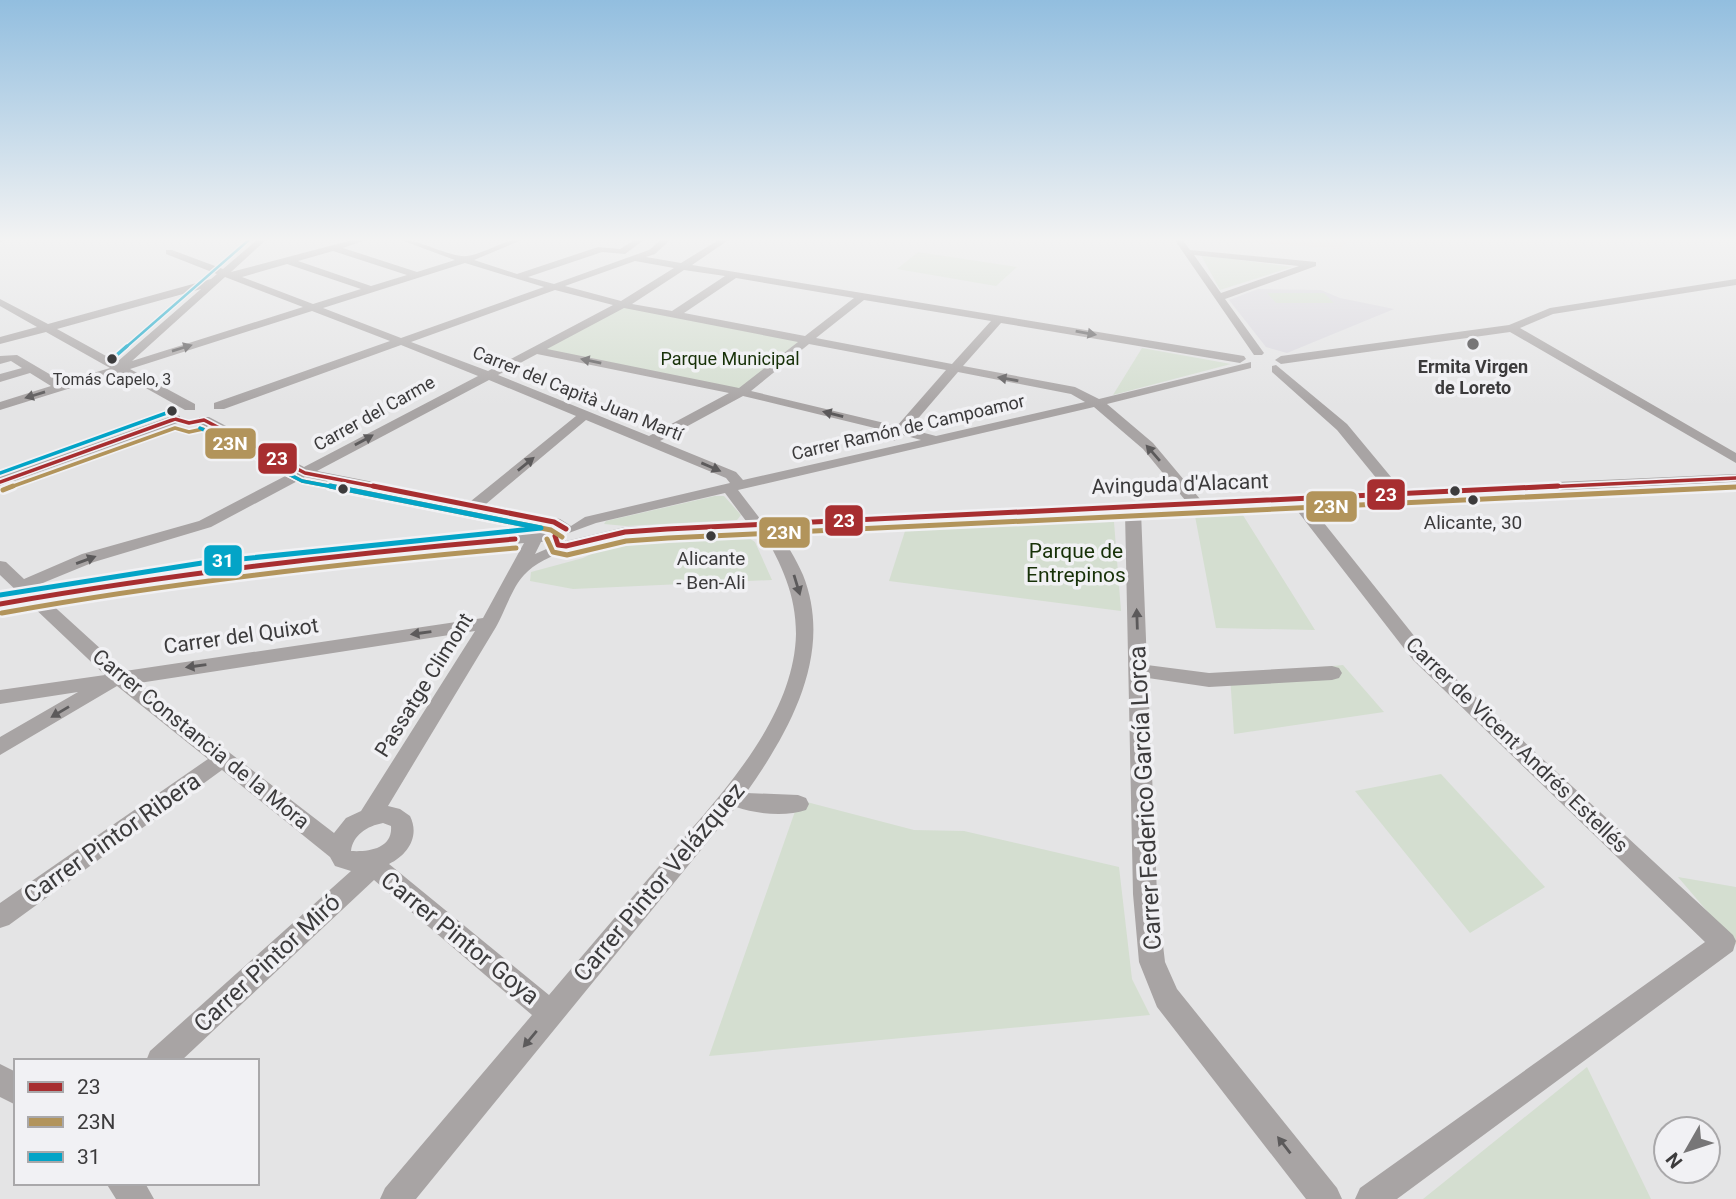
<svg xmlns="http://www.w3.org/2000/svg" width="1736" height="1199" font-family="Roboto,sans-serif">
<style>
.commercial{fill:#eadbd9}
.built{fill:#d9d7de}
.green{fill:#d4ded0}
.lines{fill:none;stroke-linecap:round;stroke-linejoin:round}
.minor{fill:#a8a4a4;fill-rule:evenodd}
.bus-1-far1-casing{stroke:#f1f1f4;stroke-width:7}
.bus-1-casing{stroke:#f1f1f4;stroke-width:10}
.bus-2-far1-casing{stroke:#f1f1f4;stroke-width:7}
.bus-2-casing{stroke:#f1f1f4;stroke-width:10}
.bus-3-far2-casing{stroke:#f1f1f4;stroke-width:5}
.bus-3-far1-casing{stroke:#f1f1f4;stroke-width:7}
.bus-3-casing{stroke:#f1f1f4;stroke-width:10}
.bus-1-far1{stroke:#a72e30;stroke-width:3.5}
.bus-1{stroke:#a72e30;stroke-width:5}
.bus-2-far1{stroke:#b2945b;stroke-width:3.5}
.bus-2{stroke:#b2945b;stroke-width:5}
.bus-3-far2{stroke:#03a4c7;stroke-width:2.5}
.bus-3-far1{stroke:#03a4c7;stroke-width:3.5}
.bus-3{stroke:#03a4c7;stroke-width:5}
.oneway{fill:#5c5a5b}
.poi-dot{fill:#777677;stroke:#f1f1f4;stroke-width:2.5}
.bus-dot{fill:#3c3b3c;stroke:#f1f1f4;stroke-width:2.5}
.labels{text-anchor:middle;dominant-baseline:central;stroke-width:7;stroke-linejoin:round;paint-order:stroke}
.far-bus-label{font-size:16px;fill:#3c3b3c;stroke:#f1f1f4}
.far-park-label{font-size:18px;fill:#173108;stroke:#f1f1f4}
.far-poi-label{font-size:18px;font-weight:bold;fill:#3c3b3c;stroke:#f1f1f4}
.far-street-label{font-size:18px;fill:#3c3b3c;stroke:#f1f1f4}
.bus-label{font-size:19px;fill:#3c3b3c;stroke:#f1f1f4}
.street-label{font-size:21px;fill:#3c3b3c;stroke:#f1f1f4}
.park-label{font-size:21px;fill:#173108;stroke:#f1f1f4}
.near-street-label{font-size:24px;fill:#3c3b3c;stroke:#f1f1f4}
.line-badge{stroke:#f1f1f4;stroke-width:2.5}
.badge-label{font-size:19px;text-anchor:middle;font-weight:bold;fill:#fff}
</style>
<rect width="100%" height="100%" fill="#e4e4e5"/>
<polygon class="commercial" points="1200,239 1348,239 1342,249"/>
<polygon class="built" points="1258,289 1321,290 1340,298 1394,309 1287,353 1266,347 1229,300"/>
<g class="green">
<polygon points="918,252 1017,267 996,286 897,269"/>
<polygon points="1201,255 1292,267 1220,290"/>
<polygon points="1267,293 1324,293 1334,303 1276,303"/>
<polygon points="622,305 805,340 741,392 534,350"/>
<polygon points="1142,348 1231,364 1113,395"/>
<polygon points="715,496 724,496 741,515 737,520 626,526 604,524 606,521"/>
<polygon points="1241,512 1315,630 1216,628 1195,516"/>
<polygon points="1114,522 1121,611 889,581 906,528"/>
<polygon points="746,536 755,542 772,580 573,589 530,581 531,572 583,558 615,542"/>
<polygon points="1343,665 1384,712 1234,734 1230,676"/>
<polygon points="1441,774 1545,887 1470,933 1355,791"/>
<polygon points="799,800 914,830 964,831 1119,867 1132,979 1150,1015 709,1056"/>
<polygon points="1678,877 1736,887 1736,945"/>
<polygon points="1587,1067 1651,1199 1423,1199"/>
</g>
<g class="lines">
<g class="minor">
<polygon points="0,239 9,239 0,242"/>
<path d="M258,239H267L231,272L356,239H369L343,248L417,272L455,260L398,239C419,239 451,258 467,256C487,253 503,239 524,239L474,260L517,274L598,247L620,249L636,239H645L625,254L602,252L528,277L554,284L649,250L662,239H671L655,254L646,257L681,263L720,239H730L692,265L1244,356L1246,359L1240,363L1001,323L963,366L1075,387L1099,399L1251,362V368L1107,404L1153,443L1200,499L1386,490L1337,430L1272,372V366L1276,365L1347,424L1401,489L1736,474V482L1308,503L1427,652L1733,935L1736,941L1733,951L1397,1199H1355L1360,1188L1705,942L1413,660L1292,504L1141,511L1147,665L1209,673L1332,666L1339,668L1342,673L1339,678L1332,680L1209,687L1148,678L1157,894L1165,962L1177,989L1337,1188L1342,1199H1306L1157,1007L1139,962L1133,894L1125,512L777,528C786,543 796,559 803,575C834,653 790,731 746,793L798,795L806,798L809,804L806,810C786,817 756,814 736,807L416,1199H380L385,1188L532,1015L374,880L181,1061H146L150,1051L351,871L335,866L330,857L222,770L9,925L0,928V903L208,759L117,686L0,755V737L78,692L0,704V690L105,675L30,604L0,609V599L21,595L0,575V561L6,562L24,579L82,554L199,521L293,472L199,423V417H209L304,467L478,376L401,345L224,409H214V403L390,341L312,311L130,369L195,404V410H185L119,373L0,410V402L51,386L30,373L0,382V374L22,368L11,361L0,364V356L17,355L63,382L110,368L46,332L0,344V337L37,327L0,306V299L48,324L211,279L217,274L166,254V250H172L223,269ZM333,251L407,275L371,286L298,261ZM635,261L674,268L621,301L565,286ZM465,263L544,287L401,338L323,308ZM287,264L361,289L313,304L242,277ZM684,270L725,276L672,311L632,304ZM225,277L303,307L132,361ZM736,278L854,298L805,336L684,313ZM201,289L117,362L57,329ZM555,290L613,305L488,371L411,342ZM864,300L991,321L952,364L816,338ZM624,308L798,342L739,388L547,349ZM809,344L946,370L897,426L751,391ZM537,354L729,393L649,436L498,375ZM958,372L1071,394L1085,402L936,436L909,429ZM489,380L576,416L471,501L317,471ZM743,396L891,432L887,437L894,441L903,435L921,440L743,480L736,472L660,441ZM1094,407L1143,449L1185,500L761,520L738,490ZM586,420L726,478L730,483L585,517L571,526L560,519L486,504ZM305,477L549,526L566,534L596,523L725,493L746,521L625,527L566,541L561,533L555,531L377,546L38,591L33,587L94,562L211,527ZM761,529C781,563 796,594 796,634C794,722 714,802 660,865C623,908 586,951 549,995L389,864C408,855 420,836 410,816L400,809L388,806C424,746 460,687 496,627C504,613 513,586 524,575C567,530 701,532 761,529ZM549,541L551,547L535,554L541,542ZM524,543L483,618L125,671L47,600L377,556ZM475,631L361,811L346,818L334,833L139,683ZM383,823L391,826C393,849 368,852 351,851C353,835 367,826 383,823Z"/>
<path d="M1174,239H1182L1190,250L1316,262V266L1225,299L1264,353L1262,355H1254ZM1194,255L1299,266L1221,293Z"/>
<polygon points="1736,279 1736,285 1553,314 1520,328 1736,453 1736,463 1510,332 1281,364 1275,360 1281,356 1509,325 1550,308"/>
<polygon points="175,415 180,416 180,422 0,486 0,477"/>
<polygon points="0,1064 16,1072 16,1105 0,1097"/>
<polygon points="106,1183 145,1183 154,1199 116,1199"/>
</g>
<g class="bus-1-far1-casing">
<g id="bus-1-far1">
<polyline points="0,482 175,419 189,423 204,420 305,473 382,488"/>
<polyline points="1522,488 1736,478"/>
</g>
</g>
<g class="bus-1-casing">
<g id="bus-1">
<polyline points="373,486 554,522 566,529"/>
<polyline points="555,536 558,545 566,546 625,532 667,529 1558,486"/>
<path d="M0,604C171,574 342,554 515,539"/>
</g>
</g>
<g class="bus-2-far1-casing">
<g id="bus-2-far1">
<polyline points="8,488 175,428 189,432 203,429 302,481 339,488"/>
<polyline points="1710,488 1736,487"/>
</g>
</g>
<g class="bus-2-casing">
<g id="bus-2">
<polyline points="330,486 551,530 562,537"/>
<polyline points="3,490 13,486"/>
<polyline points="547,539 553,552 567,555 626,541 668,538 1736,487"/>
<path d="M2,613C172,582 344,563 516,548"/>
</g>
</g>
<g class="bus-3-far2-casing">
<polyline id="bus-3-far2" points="125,348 250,239"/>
</g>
<g class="bus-3-far1-casing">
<g id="bus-3-far1">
<polyline points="110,361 127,346"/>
<polyline points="200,428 302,481 339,488"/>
<polyline points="0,473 172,411"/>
</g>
</g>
<g class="bus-3-casing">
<polyline id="bus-3" points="0,595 202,563 541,528 330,486"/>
</g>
<use href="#bus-1-far1" class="bus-1-far1"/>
<use href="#bus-1" class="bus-1"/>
<use href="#bus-2-far1" class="bus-2-far1"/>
<use href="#bus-2" class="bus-2"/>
<use href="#bus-3-far2" class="bus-3-far2"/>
<use href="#bus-3-far1" class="bus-3-far1"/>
<use href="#bus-3" class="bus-3"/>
</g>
<defs><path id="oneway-solid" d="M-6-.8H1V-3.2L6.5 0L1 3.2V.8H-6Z" transform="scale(1.75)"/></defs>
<g class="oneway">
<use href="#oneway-solid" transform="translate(1086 333) rotate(10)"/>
<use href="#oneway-solid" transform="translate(182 348) rotate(-17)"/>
<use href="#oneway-solid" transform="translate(591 361) rotate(-168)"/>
<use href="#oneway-solid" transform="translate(1008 379) rotate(-170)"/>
<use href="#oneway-solid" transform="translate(35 395) rotate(163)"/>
<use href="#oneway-solid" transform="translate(833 414) rotate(-166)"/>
<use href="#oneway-solid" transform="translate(364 440) rotate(-29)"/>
<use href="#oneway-solid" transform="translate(1153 453) rotate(-131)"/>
<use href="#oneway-solid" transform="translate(526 464) rotate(-39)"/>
<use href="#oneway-solid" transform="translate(711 467) rotate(23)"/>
<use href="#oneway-solid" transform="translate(86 560) rotate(-20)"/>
<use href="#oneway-solid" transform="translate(797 585) rotate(73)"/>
<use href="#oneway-solid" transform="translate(1137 619) rotate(-92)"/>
<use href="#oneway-solid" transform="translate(421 633) rotate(172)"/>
<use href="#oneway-solid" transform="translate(196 666) rotate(172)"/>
<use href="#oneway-solid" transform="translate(60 712) rotate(149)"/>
<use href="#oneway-solid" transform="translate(530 1039) rotate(130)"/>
<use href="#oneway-solid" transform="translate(1284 1145) rotate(-128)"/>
</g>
<linearGradient id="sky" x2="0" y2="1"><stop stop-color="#92bedf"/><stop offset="0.59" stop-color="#f3f3f3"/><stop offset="1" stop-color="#f3f3f3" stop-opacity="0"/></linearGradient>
<rect width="1736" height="406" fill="url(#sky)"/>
<circle class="poi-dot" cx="1473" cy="344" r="7"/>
<g class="bus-dot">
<circle cx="112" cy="359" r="6"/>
<circle cx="172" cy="411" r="6"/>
<circle cx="343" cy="489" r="6"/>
<circle cx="1455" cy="491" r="6"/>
<circle cx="1473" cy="500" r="6"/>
<circle cx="711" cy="536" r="6"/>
</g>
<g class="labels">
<g class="far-bus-label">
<text x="112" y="379">Tomás Capelo, 3</text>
</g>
<g class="far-park-label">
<text x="730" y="358">Parque Municipal</text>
</g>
<g class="far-poi-label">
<text x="1473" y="366">Ermita Virgen<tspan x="1473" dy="21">de Loreto</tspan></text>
</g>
<g class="far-street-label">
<text transform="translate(578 393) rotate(22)">Carrer del Capità Juan Martí</text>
<text transform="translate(374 413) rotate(-29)">Carrer del Carme</text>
<text transform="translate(908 427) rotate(-13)">Carrer Ramón de Campoamor</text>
</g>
<g class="bus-label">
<text x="1473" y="522">Alicante, 30</text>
<text x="711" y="558">Alicante<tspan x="711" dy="24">- Ben-Ali</tspan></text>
</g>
<g class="street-label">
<text transform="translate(1180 484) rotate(-2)">Avinguda d'Alacant</text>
<text transform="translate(241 636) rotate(-8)">Carrer del Quixot</text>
<text transform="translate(424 685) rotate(-58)">Passatge Climont</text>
<text transform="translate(201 739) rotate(39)">Carrer Constancia de la Mora</text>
<text transform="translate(1517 745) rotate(44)">Carrer de Vicent Andrés Estellés</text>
</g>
<g class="park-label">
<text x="1076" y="551">Parque de<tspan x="1076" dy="24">Entrepinos</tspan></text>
</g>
<g class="near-street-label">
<text transform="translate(1145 798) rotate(-93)">Carrer Federico García Lorca</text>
<text transform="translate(112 838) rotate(-35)">Carrer Pintor Ribera</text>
<text transform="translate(659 882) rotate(-50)">Carrer Pintor Velázquez</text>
<text transform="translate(460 938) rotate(39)">Carrer Pintor Goya</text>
<text transform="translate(267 963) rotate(-43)">Carrer Pintor Miró</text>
</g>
</g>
<g class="line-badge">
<rect x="204" y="427" width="53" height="33" rx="7" fill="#b2945b"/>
<rect x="257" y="442" width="41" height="33" rx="7" fill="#a72e30"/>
<rect x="1366" y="478" width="40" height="33" rx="7" fill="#a72e30"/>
<rect x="1305" y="490" width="53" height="33" rx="7" fill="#b2945b"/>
<rect x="824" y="504" width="40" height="33" rx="7" fill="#a72e30"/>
<rect x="758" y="516" width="53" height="33" rx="7" fill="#b2945b"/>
<rect x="203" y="544" width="40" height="33" rx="7" fill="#03a4c7"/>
</g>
<g class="badge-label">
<text x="230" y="450">23N</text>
<text x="277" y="465">23</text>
<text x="1386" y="501">23</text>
<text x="1331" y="513">23N</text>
<text x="844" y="527">23</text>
<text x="784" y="539">23N</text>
<text x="223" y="567">31</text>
</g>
<rect x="14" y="1059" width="245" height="126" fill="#f1f1f4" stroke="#a9a8aa" stroke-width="2"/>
<rect x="28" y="1082" width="35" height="10" fill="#a72e30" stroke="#a9a8aa" stroke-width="2"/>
<text x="77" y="1094" font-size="21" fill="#3c3b3c">23</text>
<rect x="28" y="1117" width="35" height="10" fill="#b2945b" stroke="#a9a8aa" stroke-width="2"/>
<text x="77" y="1129" font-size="21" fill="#3c3b3c">23N</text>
<rect x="28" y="1152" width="35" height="10" fill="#03a4c7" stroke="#a9a8aa" stroke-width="2"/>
<text x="77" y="1164" font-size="21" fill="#3c3b3c">31</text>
<g transform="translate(1687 1150) rotate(231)"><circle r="33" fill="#f1f1f4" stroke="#a9a8aa" stroke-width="2"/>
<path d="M0-5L12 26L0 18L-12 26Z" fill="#777677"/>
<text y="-10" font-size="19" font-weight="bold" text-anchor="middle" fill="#3c3b3c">N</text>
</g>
</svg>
